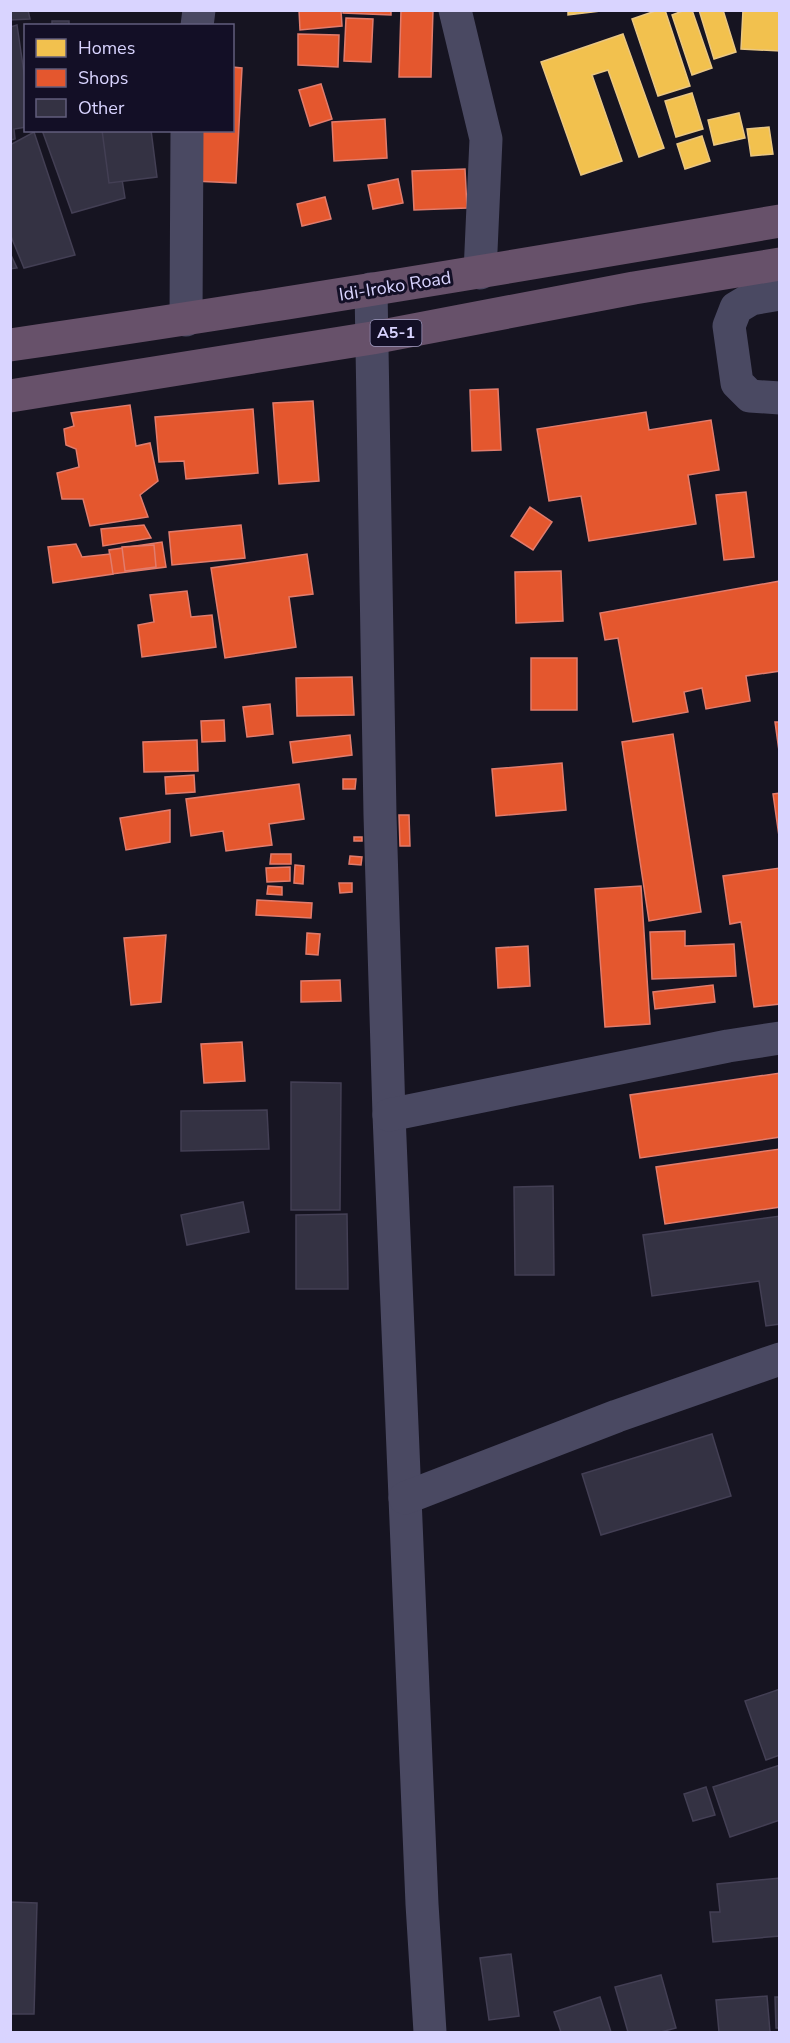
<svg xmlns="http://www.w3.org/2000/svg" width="790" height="2043" font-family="'Nunito Sans',sans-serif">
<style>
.homes{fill:#f2c14e;stroke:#eac783;stroke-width:1.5}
.shops{fill:#e4572e;stroke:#e17c6d;stroke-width:1.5}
.building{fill:#343243;stroke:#433f54;stroke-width:1.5}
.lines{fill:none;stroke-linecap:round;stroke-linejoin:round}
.street{stroke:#4a4962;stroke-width:33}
.highway{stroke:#67516a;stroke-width:33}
.labels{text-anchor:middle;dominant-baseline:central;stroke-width:6;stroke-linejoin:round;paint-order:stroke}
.shield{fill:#130f26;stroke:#9e99be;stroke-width:1.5}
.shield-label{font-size:16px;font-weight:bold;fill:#d9d4ff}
.street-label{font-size:18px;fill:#d9d4ff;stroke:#130f26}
</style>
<rect width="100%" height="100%" fill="#161421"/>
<g class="homes">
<polygon points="568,10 609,10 568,15"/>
<polygon points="658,10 665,10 690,86 658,96 632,19"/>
<polygon points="685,10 692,10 712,68 692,75 672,15"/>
<polygon points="699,10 723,10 736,52 714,59"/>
<polygon points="743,10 780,10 780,51 741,49"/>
<polygon points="623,34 664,148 639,157 608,70 592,75 622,161 581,175 541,62"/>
<polygon points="692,93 703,129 676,137 665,101"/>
<polygon points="739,113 745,138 714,145 708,120"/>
<polygon points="769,127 773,154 751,156 747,129"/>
<polygon points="702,136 710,161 685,169 677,144"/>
</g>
<g class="shops">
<polygon points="299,10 341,10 342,26 300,30"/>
<polygon points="343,10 391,10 391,15 343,13"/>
<polygon points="401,10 433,10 431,77 399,77"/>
<polygon points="346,18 373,19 371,62 344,61"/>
<polygon points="298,34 339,35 338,67 298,65"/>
<polygon points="232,67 242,68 236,183 193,181 195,130 232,130"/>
<polygon points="321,84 332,119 310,126 299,90"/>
<polygon points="385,119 387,158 334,161 332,122"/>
<polygon points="465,169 467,208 414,210 412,171"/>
<polygon points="398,179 403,203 373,209 368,185"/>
<polygon points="325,197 331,219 302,226 297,204"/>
<polygon points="498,389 501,450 472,451 470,390"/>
<polygon points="313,401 319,481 279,484 273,403"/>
<polygon points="130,405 136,446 150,443 158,481 140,495 148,517 90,526 83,499 62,499 57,473 79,467 76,449 66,445 64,429 74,426 71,413"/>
<polygon points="253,409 258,473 186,479 184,461 159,462 155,417"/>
<polygon points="646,412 649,430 711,420 719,470 688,475 696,524 589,541 581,496 549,501 537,429"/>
<polygon points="746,492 754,557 724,560 716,495"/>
<polygon points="530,507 552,522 533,550 511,536"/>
<polygon points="144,525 151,538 103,546 101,529"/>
<polygon points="241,525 245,558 172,565 169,532"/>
<polygon points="162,542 166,567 112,574 109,550"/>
<polygon points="76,544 82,557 110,554 113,574 53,583 48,547"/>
<polygon points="154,545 156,567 125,571 122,547"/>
<polygon points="307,554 313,594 289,597 296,647 225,658 211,568"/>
<polygon points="561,571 563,621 516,623 515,572"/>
<polygon points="780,581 780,671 746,676 750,701 706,709 702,688 684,692 688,712 633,722 618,638 605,640 600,613"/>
<polygon points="187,591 191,617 212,615 216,647 142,657 138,625 154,622 150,595"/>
<rect x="531" y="658" width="46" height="52"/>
<polygon points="352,677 354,715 297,716 296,678"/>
<polygon points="270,704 273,734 247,737 243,707"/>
<polygon points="224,720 225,741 202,742 201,721"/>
<polygon points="775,722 780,722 780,758"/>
<polygon points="673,734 701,912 649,921 622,742"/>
<polygon points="350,735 352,755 293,763 290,742"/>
<polygon points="197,740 198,771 144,772 143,742"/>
<polygon points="562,763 566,810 496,816 492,769"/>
<polygon points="194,775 195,792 166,794 165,777"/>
<polygon points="343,779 356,779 355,789 343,789"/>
<polygon points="299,784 304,819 269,824 272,845 226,851 223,831 191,836 186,799"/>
<polygon points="780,793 780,836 779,836 773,794"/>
<polygon points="170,810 170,842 126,850 120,818"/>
<polygon points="399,815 409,815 410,846 400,846"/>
<rect x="354" y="837" width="8" height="4"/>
<polygon points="271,854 291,854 291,864 270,864"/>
<polygon points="350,856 362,857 361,865 349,864"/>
<polygon points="295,865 304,866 303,884 294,883"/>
<polygon points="290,867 290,881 267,882 266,868"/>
<polygon points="780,868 780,1004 754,1007 741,922 730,924 723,876"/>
<polygon points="339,883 352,883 352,892 340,893"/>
<polygon points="268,886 282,887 282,895 267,894"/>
<polygon points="641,886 650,1024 605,1027 595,889"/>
<polygon points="257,900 312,903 311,918 256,915"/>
<polygon points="685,931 685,946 734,944 736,976 652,979 650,932"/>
<polygon points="307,933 320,934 318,955 306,954"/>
<polygon points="166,935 161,1002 131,1005 124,938"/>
<polygon points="528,946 530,986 498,988 496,948"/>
<polygon points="340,980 341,1001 301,1002 301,981"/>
<polygon points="713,985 715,1002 655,1009 653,992"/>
<polygon points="242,1042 245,1081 204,1083 201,1044"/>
<polygon points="780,1073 780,1137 640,1158 630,1095"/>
<polygon points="780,1149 780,1207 665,1224 656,1167"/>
</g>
<g class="building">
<polygon points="10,10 28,10 30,19 10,20"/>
<rect x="52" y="21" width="17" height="5"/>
<polygon points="17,25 26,86 26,127 14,129 15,139 10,140 10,27"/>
<polygon points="42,130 114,130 125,198 72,213"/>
<polygon points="102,130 151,130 157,177 109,183"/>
<polygon points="34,132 75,255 24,268 10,234 10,145"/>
<polygon points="10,253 17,268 10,269"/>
<polygon points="291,1082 341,1083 340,1210 291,1210"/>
<polygon points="267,1110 269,1149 181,1151 181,1111"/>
<polygon points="553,1186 554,1275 515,1275 514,1187"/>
<polygon points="243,1202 249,1232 187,1245 181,1215"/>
<polygon points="347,1214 348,1289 296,1289 296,1215"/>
<polygon points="780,1216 780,1324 766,1326 759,1281 652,1296 643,1235"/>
<polygon points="712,1434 731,1496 601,1535 582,1474"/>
<polygon points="780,1689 780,1755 766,1760 745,1701"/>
<polygon points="780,1765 780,1820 730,1837 713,1787"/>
<polygon points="706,1787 715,1815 693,1821 684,1794"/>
<polygon points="780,1878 780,1936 713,1942 710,1912 720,1912 717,1884"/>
<polygon points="10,1902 37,1903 34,2014 10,2014"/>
<polygon points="511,1954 519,2016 489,2020 480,1958"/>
<polygon points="661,1975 676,2028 661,2032 628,2032 615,1987"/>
<polygon points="767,1996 770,2032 719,2032 716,2000"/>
<polygon points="600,1997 611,2032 561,2032 554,2012"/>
<polygon points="775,1997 780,1997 780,2028 776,2028"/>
</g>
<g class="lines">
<g class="street">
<polyline points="455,10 486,139 480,273"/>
<polyline points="197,26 199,10"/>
<polyline points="371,289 380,815 389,1115 422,1904 430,2032"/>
<polyline points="780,294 751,299 736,308 729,326 737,383 750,396 780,398"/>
<polyline points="186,320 187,130"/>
<polyline points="389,1115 728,1046 780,1038"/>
<polyline points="405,1498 617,1416 780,1359"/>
</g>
<g class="highway">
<path d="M10,345C268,308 524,265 780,221"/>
<polyline points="10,396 372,338 634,288 780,264"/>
</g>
</g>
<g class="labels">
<rect class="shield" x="370.5" y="320" width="51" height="26" rx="4.5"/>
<g class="shield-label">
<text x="396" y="333">A5-1</text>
</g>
<g class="street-label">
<text transform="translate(395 286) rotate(-9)">Idi-Iroko Road</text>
</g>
</g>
<rect width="790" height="2043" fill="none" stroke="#d9d4ff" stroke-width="24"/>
<rect x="24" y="24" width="210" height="108" fill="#130f26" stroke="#625e7d" stroke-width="1.5"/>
<rect x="36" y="39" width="30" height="18" fill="#f2c14e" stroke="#625e7d" stroke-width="1.5"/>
<text x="78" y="54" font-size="18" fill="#d9d4ff">Homes</text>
<rect x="36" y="69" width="30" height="18" fill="#e4572e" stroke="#625e7d" stroke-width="1.5"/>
<text x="78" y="84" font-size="18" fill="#d9d4ff">Shops</text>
<rect x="36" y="99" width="30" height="18" fill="#343243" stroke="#625e7d" stroke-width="1.5"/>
<text x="78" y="114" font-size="18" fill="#d9d4ff">Other</text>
</svg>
